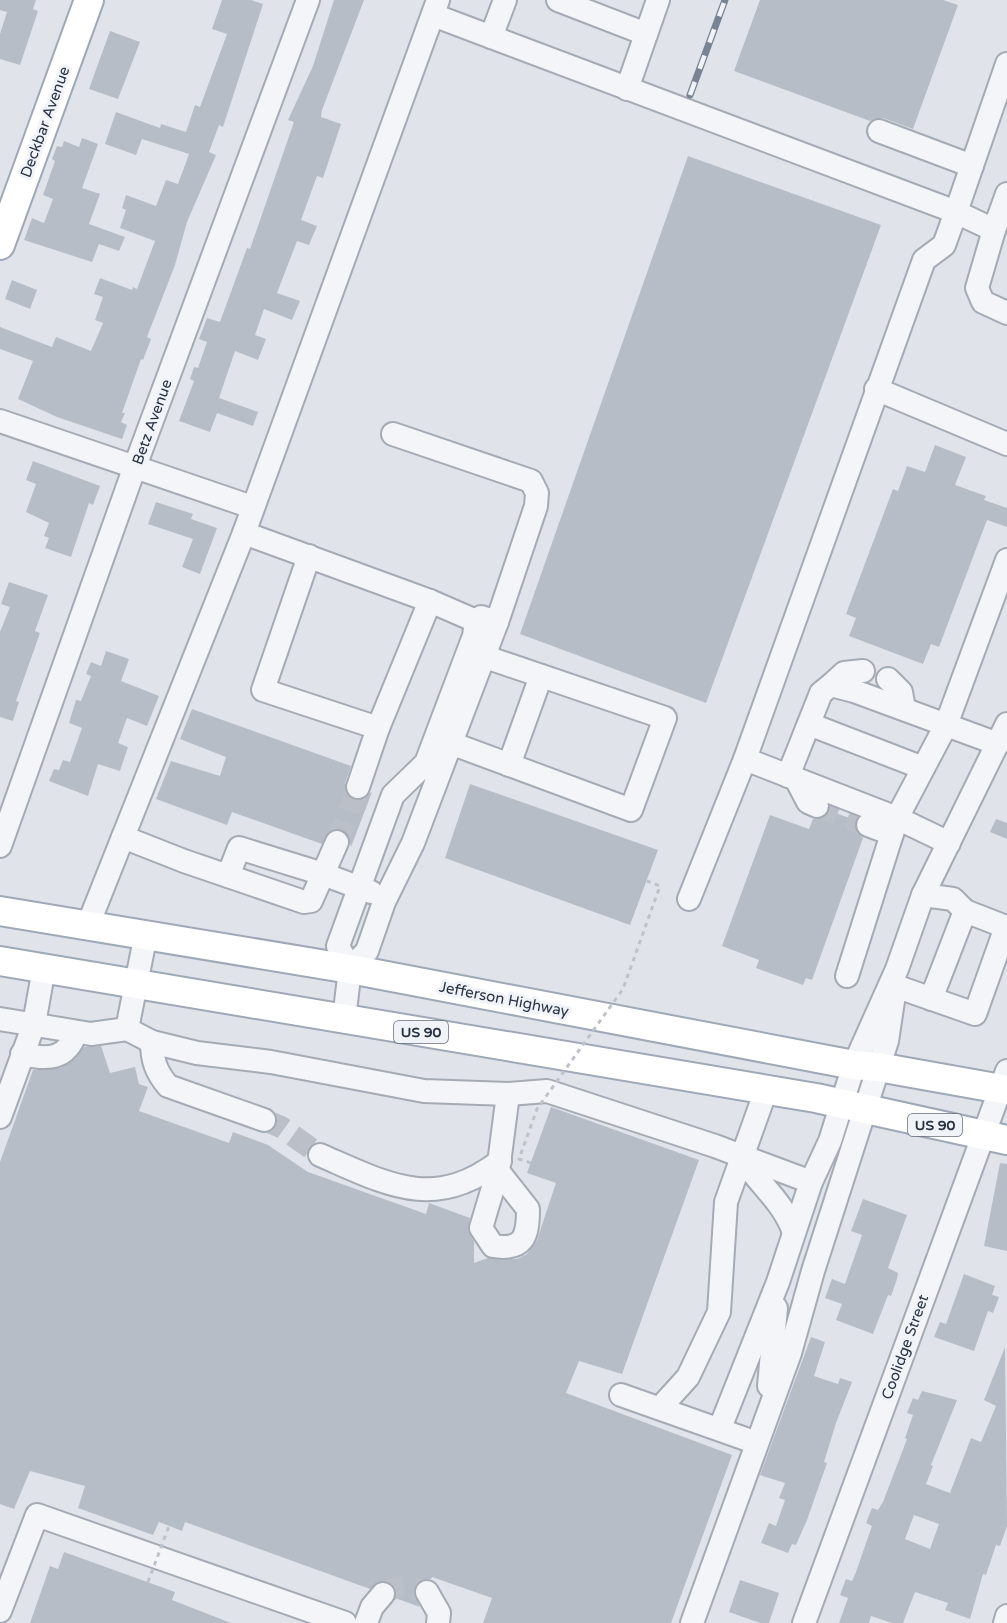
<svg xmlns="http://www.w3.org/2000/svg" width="1007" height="1623" font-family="'Varela Round',sans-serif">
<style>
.building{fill:#b7bdc7;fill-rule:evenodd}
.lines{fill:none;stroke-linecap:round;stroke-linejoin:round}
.minor-tunnel{stroke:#bbc0c8;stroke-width:22;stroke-dasharray:22 11;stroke-linecap:butt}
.minor-casing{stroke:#a5abb4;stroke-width:26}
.major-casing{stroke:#9fa8b6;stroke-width:32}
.minor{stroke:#f3f5f8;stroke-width:22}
.major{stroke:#fff;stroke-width:28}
.rail-casing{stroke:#798394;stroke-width:7}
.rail{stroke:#f0f3f7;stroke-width:4.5;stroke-dasharray:14;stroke-linecap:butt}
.path-bridge{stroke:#bec2c9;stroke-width:3;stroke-dasharray:4.5 4.5;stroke-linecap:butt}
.labels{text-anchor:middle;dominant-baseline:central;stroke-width:6;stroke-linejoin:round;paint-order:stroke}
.shield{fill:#f0f3f7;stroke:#646c78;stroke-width:1.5}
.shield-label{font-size:14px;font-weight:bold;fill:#283242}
.street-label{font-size:15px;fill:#283242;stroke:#f0f3f7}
</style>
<rect width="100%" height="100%" fill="#e0e4ea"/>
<g class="building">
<polygon points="0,0 36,0 33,9 38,11 20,65 0,59 0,34 7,12 0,10"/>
<polygon points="222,0 251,0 263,4 223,127 219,125 209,152 216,155 187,222 175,265 147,337 151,339 143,360 141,359 122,413 125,413 121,422 127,425 122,439 57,417 18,399 33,361 0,349 0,327 52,347 56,337 91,351 103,323 95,320 103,297 94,294 100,278 132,290 133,287 137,289 155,241 120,228 126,210 122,208 126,195 156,206 166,180 178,184 189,154 142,139 136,155 105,144 116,112 160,128 161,124 186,132 195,105 200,107 227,34 212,29"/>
<polygon points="334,0 364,0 322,110 321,117 341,124 323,178 317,176 301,220 317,226 309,245 297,241 277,293 300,301 292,320 264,309 255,335 266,339 258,360 235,351 219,398 258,412 253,426 217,413 210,432 179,421 194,381 190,379 194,367 198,368 207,342 199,339 207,318 220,322 247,248 250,249 294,122 288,120 313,66"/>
<polygon points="760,0 943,0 958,5 913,129 883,118 870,121 734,71"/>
<polygon points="110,31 140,42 118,99 89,89"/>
<polygon points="82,138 98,144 82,188 100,194 89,224 125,237 119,251 99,244 92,262 24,240 32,218 44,223 53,199 43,195 55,161 52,159 57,146 62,147 64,141 79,147"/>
<polygon points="688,156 881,225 706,703 520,634"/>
<polygon points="12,280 37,290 30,309 5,299"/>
<polygon points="935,445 966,457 955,485 986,496 984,500 1007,508 1007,527 987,520 939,647 931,644 923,664 849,636 856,618 846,614 893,489 898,491 907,466 925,472"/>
<polygon points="33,461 100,486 93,505 89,503 71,557 45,548 49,538 44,536 49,523 26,512 36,484 26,480"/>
<polygon points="156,502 193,514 191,519 217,528 200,574 182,567 193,539 148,524"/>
<polygon points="9,582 48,595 35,631 40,633 16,701 19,702 13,721 0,717 0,632 10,607 1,604"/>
<polygon points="106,651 129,659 121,681 159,696 147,726 127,718 118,743 128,747 120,771 98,764 88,796 49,781 54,769 59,770 63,760 70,762 82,728 69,723 76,700 81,701 91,676 86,674 91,662 101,666"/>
<polygon points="192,709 351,766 345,783 348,795 360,800 372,792 351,847 348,835 342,829 330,831 322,844 232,812 227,825 156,799 171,761 220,776 226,757 180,739"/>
<polygon points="470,784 658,850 630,925 445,858"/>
<polygon points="830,811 855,820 857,833 863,838 812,980 806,978 803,985 756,968 759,960 722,946 770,815 809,829 813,819 824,817"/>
<polygon points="996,819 1007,823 1007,839 990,832"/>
<polygon points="101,1046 110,1073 135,1067 139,1084 148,1087 139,1111 229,1143 233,1132 268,1145 308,1172 426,1214 429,1203 470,1218 468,1230 474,1242 474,1263 488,1258 517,1259 527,1254 537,1240 556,1183 527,1173 551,1107 699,1160 622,1374 579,1361 566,1393 732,1455 671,1623 483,1623 492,1598 432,1577 431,1579 421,1580 415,1586 414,1593 420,1607 395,1598 395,1589 386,1581 378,1582 370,1589 185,1522 182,1531 159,1522 153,1535 78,1508 85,1486 30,1471 14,1509 0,1504 0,1162 33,1070 61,1068 76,1058 84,1047"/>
<polygon points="1000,1163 1007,1164 1007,1251 984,1246"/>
<polygon points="863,1199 907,1215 888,1268 898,1273 897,1279 891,1296 888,1295 873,1334 836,1320 842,1304 825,1298 832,1279 845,1284 862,1235 851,1231"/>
<polygon points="964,1274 995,1286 992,1295 999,1297 993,1313 988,1311 974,1351 934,1337 940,1322 946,1324"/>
<polygon points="811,1337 825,1342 814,1376 838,1384 840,1378 852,1382 836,1423 824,1462 827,1463 807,1520 796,1545 792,1544 788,1553 761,1543 769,1523 776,1526 785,1500 779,1498 785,1483 760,1475"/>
<path d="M1005,1347L1007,1526L1000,1546L996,1545L986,1575L983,1574L970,1619L945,1610L948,1603L915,1592L903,1623H892L871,1616L869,1623H839L848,1598L840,1595L846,1579L852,1581L856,1572L872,1526L866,1523L872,1508L878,1510L883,1502L907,1439L905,1438L913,1415L907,1413L913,1398L918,1400L922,1391L957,1400L931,1465L933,1466L926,1484L950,1493L971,1438L981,1442L996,1406L984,1400ZM914,1515L939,1524L930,1549L905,1539Z"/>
<polygon points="64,1552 175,1592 172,1600 231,1623 30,1623 50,1566 58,1569"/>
<polygon points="740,1580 779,1593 769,1623 760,1623 729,1612"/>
</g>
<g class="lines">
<g class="minor-tunnel">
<polyline points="817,806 868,825"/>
<polyline points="337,842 358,787"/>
<polyline points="264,1120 281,1127 320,1155"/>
<path d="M383,1594C399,1583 410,1586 427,1592"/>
</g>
<g class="minor-casing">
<g id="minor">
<polyline points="558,0 646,34"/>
<polyline points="433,15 956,212 944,245 924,260 745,759 897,818 946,725 1007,560"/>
<polyline points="491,37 505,0"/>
<polyline points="1007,64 956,212 994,230 977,288 983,302 1007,313"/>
<polyline points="627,89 658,0"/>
<polyline points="879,131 972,166"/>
<polyline points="994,230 1007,194"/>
<polyline points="876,389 1007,444"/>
<polyline points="0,421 252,507"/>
<polyline points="393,434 531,481 537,493 536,506 497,622"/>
<polyline points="244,533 430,601"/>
<polyline points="309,556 263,690 378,728"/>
<polygon points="481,617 497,622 413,843 384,902 367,951 350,969 338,946 393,795 426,763 474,636 476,621"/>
<polyline points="888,679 901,692 904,709"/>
<polyline points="831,685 844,673 863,671"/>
<polyline points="809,724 923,768"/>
<polyline points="437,738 631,810 665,718 471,652"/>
<polyline points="509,765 541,676"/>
<polyline points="788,776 821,693 831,685 854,691 998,744"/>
<polyline points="796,779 808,802 817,806"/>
<polyline points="358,787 378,728 430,601 476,621"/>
<polyline points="868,825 892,834"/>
<polyline points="123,837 184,861 304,902 311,901 323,874 371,892"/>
<polyline points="0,846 134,469 308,0"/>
<polyline points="228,876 239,848 323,874 337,842"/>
<polyline points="923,895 953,899 965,911"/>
<polyline points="689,899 745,759"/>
<polyline points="88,925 244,533 438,0"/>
<polyline points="847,976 897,818 949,843"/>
<polyline points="895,986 975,1014 1006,927 965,911 931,999"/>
<polyline points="0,1019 91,1034 127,1029 146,934"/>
<polyline points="344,1019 350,969"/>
<polyline points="127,1029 152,1042 197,1053 271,1062 424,1091 508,1094 547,1091 715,1146 811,1182"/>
<path d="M152,1042C152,1060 156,1072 168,1086L264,1120"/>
<path d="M22,1054C48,1060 67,1060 76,1032"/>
<polyline points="0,1117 34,1024 44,968"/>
<path d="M320,1155C387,1184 434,1212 500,1161"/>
<path d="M741,1156C757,1183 782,1200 793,1230"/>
<path d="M498,1171L528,1209C528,1236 524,1251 493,1246L481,1228L498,1171L508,1094"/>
<polyline points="769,1386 776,1308"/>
<polyline points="621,1395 757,1443"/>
<polyline points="660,1408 688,1377 719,1312 726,1202 766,1090"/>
<polyline points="720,1428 778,1282 811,1182 830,1141 854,1065 897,969 923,895 1007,724"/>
<polyline points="427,1592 439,1613 438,1623"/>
<polyline points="0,1611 37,1515 345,1623"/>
<polyline points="366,1623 372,1607 383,1594"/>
<polyline points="692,1623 790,1353 813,1271 887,1041 895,988"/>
<polyline points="804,1623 1007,1071"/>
<polyline points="1005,1623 1007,1616"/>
</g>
</g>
<g class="major-casing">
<g id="major">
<polyline points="0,245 89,0"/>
<polyline points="0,911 350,969 854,1065 878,1067 1007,1090"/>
<polyline points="0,961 816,1098 1007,1140"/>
</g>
</g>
<use href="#minor" class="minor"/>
<use href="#major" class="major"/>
<g class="rail-casing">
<polyline id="rail" points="690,95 725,0"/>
</g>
<use href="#rail" class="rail"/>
<g class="path-bridge">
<polyline points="531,1163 519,1159 537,1109 623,989 660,886 647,881"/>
<polyline points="148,1582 169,1526"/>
</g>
</g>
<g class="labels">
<g class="shield">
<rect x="394" y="1021" width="54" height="22" rx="4.5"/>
<rect x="908" y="1114" width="54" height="22" rx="4.5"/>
</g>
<g class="shield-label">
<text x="421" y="1032">US 90</text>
<text x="935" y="1125">US 90</text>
</g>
<g class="street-label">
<text transform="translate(45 122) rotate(-70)">Deckbar Avenue</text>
<text transform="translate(152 422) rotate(-70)">Betz Avenue</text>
<text transform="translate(504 999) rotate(11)">Jefferson Highway</text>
<text transform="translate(905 1347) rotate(-70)">Coolidge Street</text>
</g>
</g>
</svg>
